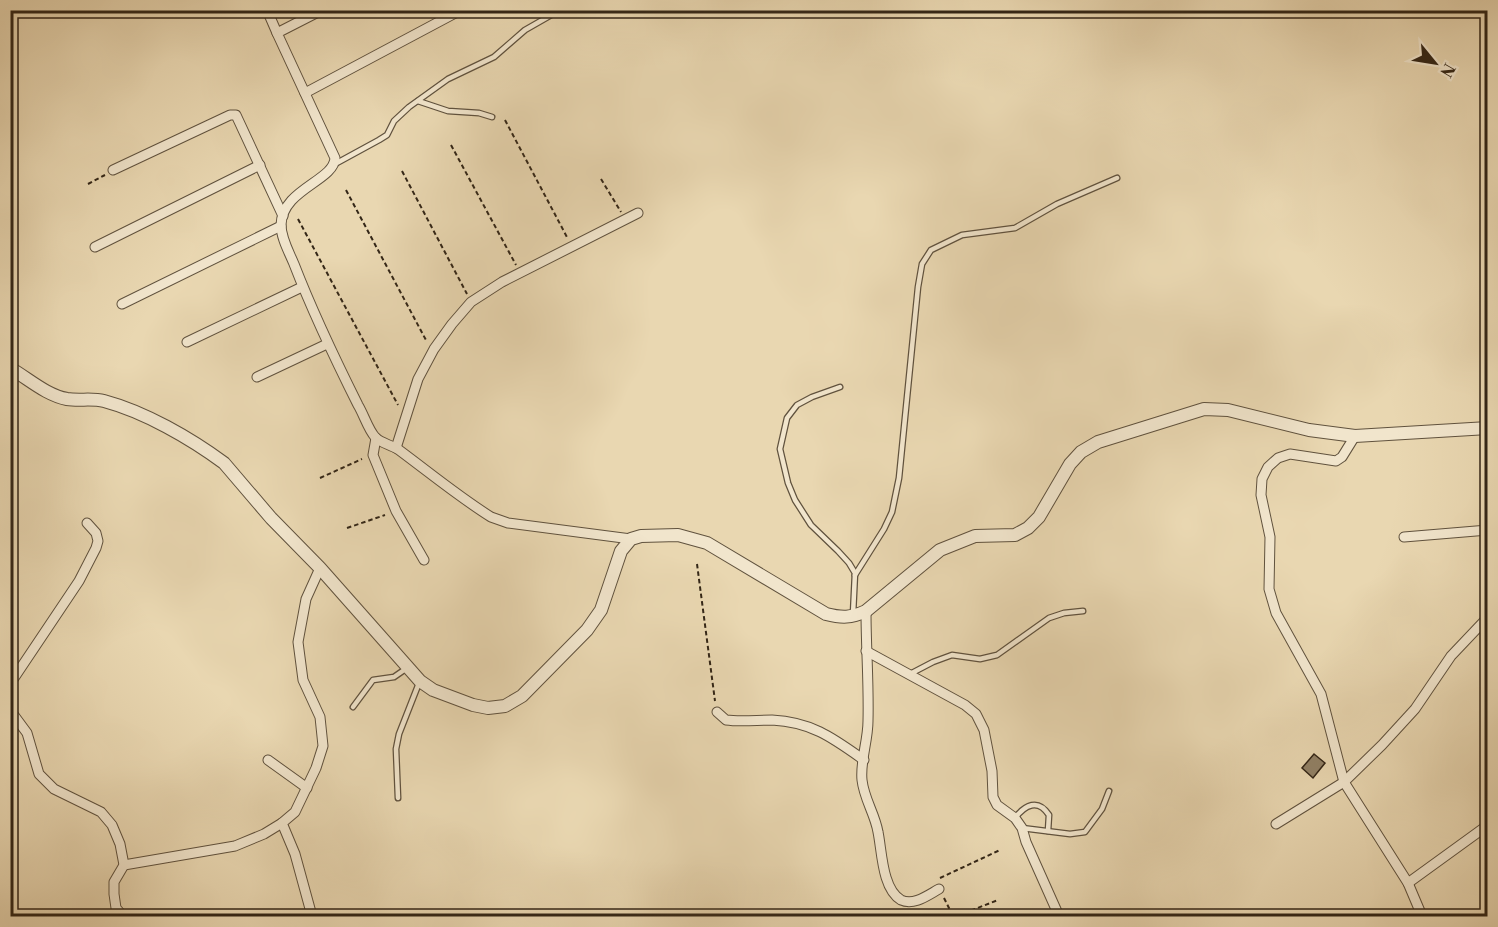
<svg xmlns="http://www.w3.org/2000/svg" width="1498" height="927" font-family="'Libre Bodoni',serif">
<style>
.building{fill:#928267;stroke:#332617;stroke-width:1.5}
.lines{fill:none;stroke-linecap:round;stroke-linejoin:round}
.service-casing{stroke:#60523e;stroke-width:7}
.minor-casing{stroke:#60523e;stroke-width:11}
.tertiary-casing{stroke:#60523e;stroke-width:14}
.path{stroke:#332617;stroke-width:2;stroke-dasharray:4.5 3;stroke-linecap:butt}
.service{stroke:#f1e5cc;stroke-width:4.5}
.minor{stroke:#f1e5cc;stroke-width:9}
.tertiary{stroke:#f1e5cc;stroke-width:12}
</style>
<rect width="100%" height="100%" fill="#e9d7b1"/>
<filter id="stains"><feTurbulence type="fractalNoise" baseFrequency=".00333" numOctaves="4"/><feColorMatrix values="0 0 0 0 .2 0 0 0 0 .09 0 0 0 0 .02 0 0 0 .5 -.17"/></filter>
<radialGradient id="worn" r=".72"><stop offset=".6" stop-color="#630" stop-opacity="0"/><stop offset="1" stop-color="#630" stop-opacity=".3"/></radialGradient>
<polygon class="building" points="1314,754 1325,763 1313,778 1302,768"/>
<g class="lines">
<g class="service-casing">
<g id="service">
<polyline points="418,101 448,111 479,113 492,117"/>
<polyline points="335,164 379,140 387,135 394,121 409,107 448,79 494,57 525,30 560,10"/>
<polyline points="840,387 812,397 797,405 787,418 780,449 788,483 795,500 811,525 838,551 849,563 855,573 853,614"/>
<polyline points="855,575 884,529 892,512 899,478 918,287 922,264 931,250 962,235 1015,228 1057,204 1117,178"/>
<polyline points="910,674 933,662 952,655 980,659 997,655 1049,618 1064,613 1083,611"/>
<polyline points="353,707 373,680 394,677 407,668"/>
<polyline points="398,798 396,749 399,734 419,683"/>
<path d="M1015,818C1025,805 1038,798 1049,815L1048,831"/>
<polyline points="1022,828 1070,834 1085,832 1102,809 1109,791"/>
</g>
</g>
<g class="minor-casing">
<g id="minor">
<polyline points="267,10 277,33"/>
<path d="M322,10L277,33L335,158C334,181 282,189 281,225C281,238 289,252 294,264C313,313 335,359 358,405C364,415 368,429 375,437C380,443 392,445 399,450C430,473 459,497 491,517L508,523L631,539"/>
<polyline points="305,93 461,10"/>
<polyline points="113,170 230,115 236,115 283,216"/>
<polyline points="95,247 260,165"/>
<polyline points="122,304 281,226"/>
<polyline points="187,342 302,287"/>
<polyline points="257,377 327,344"/>
<polyline points="1355,436 1342,457 1336,461 1290,454 1278,458 1268,467 1262,479 1261,495 1270,537 1269,589 1276,613 1321,694 1344,782 1408,883 1422,916"/>
<polyline points="376,438 373,455 396,511 424,560"/>
<polyline points="396,448 418,379 434,349 452,324 471,302 502,282 638,213"/>
<polyline points="1404,537 1488,530"/>
<path d="M866,611C866,648 869,685 868,721C868,741 860,761 862,780C864,799 875,814 878,832C882,851 882,889 901,900C914,906 928,895 939,889"/>
<polyline points="866,651 965,705 976,714 984,730 992,771 993,797 997,805 1015,818 1022,828 1026,842 1059,916"/>
<polyline points="10,684 79,581 96,548 98,541 96,533 87,523"/>
<polyline points="10,710 27,733 39,774 54,789 101,812 112,825 120,844 124,865 114,882 114,894 116,908 123,916"/>
<path d="M717,712L726,720C741,722 757,720 772,720C812,722 833,738 864,760"/>
<polyline points="268,760 307,788"/>
<polyline points="1276,824 1344,782 1382,745 1415,709 1451,656 1488,617"/>
<polyline points="124,865 235,846 264,834 282,823"/>
<polyline points="1408,883 1488,825"/>
<polyline points="312,916 295,854 282,823 295,812 316,768 323,746 320,717 303,680 298,642 306,599 320,568"/>
</g>
</g>
<g class="tertiary-casing">
<path id="tertiary" d="M10,368C29,379 46,395 67,399C79,401 92,398 104,401C145,412 190,438 224,463L271,518L320,568L420,681L433,690L473,705L488,708L505,706L522,696L587,630L601,610L621,551L631,539L641,536L678,535L707,543L826,614C842,618 851,618 866,611L940,550L975,536L1015,535L1028,528L1039,517L1070,464L1081,452L1098,442L1204,409L1228,410L1309,430L1355,436L1488,428"/>
</g>
<g class="path">
<polyline points="505,120 568,239"/>
<polyline points="451,145 516,265"/>
<polyline points="402,171 467,294"/>
<polyline points="601,179 621,212"/>
<polyline points="88,184 105,175"/>
<polyline points="346,190 427,342"/>
<polyline points="298,219 398,405"/>
<polyline points="320,478 362,459"/>
<polyline points="347,528 385,515"/>
<polyline points="697,564 715,701"/>
<polyline points="940,878 1000,850"/>
<polyline points="944,898 953,916"/>
<polyline points="957,916 998,900"/>
</g>
<use href="#service" class="service"/>
<use href="#minor" class="minor"/>
<use href="#tertiary" class="tertiary"/>
</g>
<rect width="1498" height="927" fill="none" stroke="#e9d7b1" stroke-width="36"/>
<rect x="12" y="12" width="1474" height="903" fill="none" stroke="#332617" stroke-width="3"/>
<rect x="18" y="18" width="1462" height="891" fill="none" stroke="#332617" stroke-width="1.5"/>
<g transform="translate(1435 63) rotate(120)" stroke="#f1e5cc" stroke-width="4.5" paint-order="stroke">
<path d="M0-4.5L10 22L0 15L-10 22Z" fill="#332617"/>
<text y="-9" font-size="16" font-weight="bold" text-anchor="middle" fill="#332617">N</text>
</g>
<rect width="100%" height="100%" filter="url(#stains)"/>
<rect width="100%" height="100%" fill="url(#worn)"/>
</svg>
